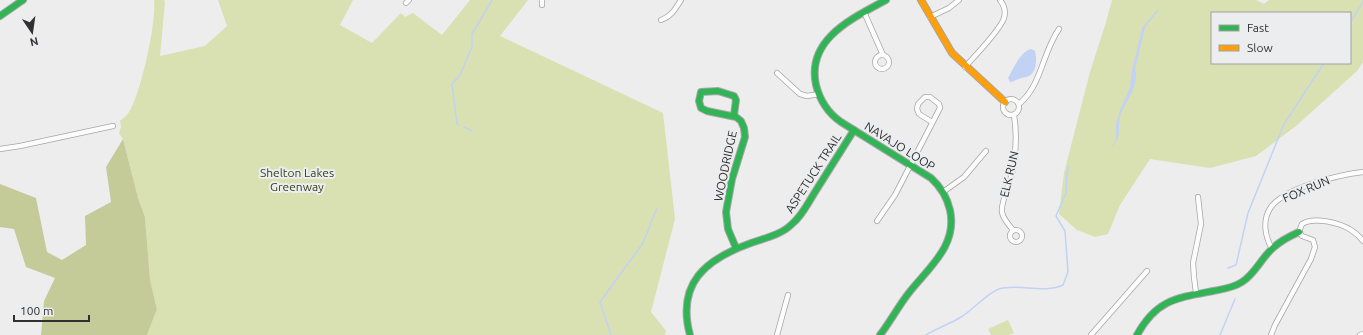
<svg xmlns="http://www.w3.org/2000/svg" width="1363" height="335" font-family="Ubuntu,sans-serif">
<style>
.green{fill:#d9e0b2;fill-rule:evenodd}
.forest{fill:#c4cb99}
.water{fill:#c2d2f4}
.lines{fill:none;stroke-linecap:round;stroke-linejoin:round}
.stream{stroke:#c2d2f4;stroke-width:1.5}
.street-casing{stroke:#a6a6a6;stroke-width:6}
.fast-casing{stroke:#a6a6a6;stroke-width:8}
.slow-casing{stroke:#a6a6a6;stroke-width:8}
.street{stroke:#fcfcfc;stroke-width:4.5}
.fast{stroke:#30b455;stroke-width:6}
.slow{stroke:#ff9f0a;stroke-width:6}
.labels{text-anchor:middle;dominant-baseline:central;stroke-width:4;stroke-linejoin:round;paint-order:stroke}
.street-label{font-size:12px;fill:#303031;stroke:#ecedef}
.park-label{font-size:12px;fill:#383e17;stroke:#ecedef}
</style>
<rect width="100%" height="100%" fill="#ededee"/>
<g class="green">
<path d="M154,0H164L165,2L160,56L205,46L227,26L218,0H353L340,25L372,43L401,13L405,17L413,13L442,35L470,0H528L500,36L663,113L675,219L651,312L666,331L665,335H147L157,309L150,280L145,217L138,198L123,139L119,133L121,127L120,121C122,119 125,117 127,115C140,100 157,20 154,0Z"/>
<path d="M1112,0H1256L1264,4L1269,0H1363V62L1357,71L1296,126L1256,156L1210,168L1150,159L1120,205L1108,234L1095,237L1077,230L1059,214L1064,173L1090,72L1106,22ZM1212,13H1350V63H1212Z"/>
<polygon points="1008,320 1014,333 1009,335 991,335 988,329"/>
</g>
<polygon class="forest" points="123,139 138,198 145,217 150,280 157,309 147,335 41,335 44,301 55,278 26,267 14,229 0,227 0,184 36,198 47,252 62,260 86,245 85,216 111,202 106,167"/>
<g class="water">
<path d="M1143,25L1146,26L1145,28L1135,69C1140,86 1125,101 1120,117C1118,126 1121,141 1112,146V145L1114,144L1116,139V125L1119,113L1130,87L1132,70Z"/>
<path d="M1031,49L1035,51C1037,59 1037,71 1029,76C1026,78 1022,77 1019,79C1015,80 1014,82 1010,82L1008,78C1013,69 1020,52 1031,49Z"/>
</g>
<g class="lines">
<g class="stream">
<polyline points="1350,23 1363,2"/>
<polyline points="1144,27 1158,10"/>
<polyline points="459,125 457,124 452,84 460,75 472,47 472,34 492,0"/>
<polyline points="464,127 472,131"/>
<polyline points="1228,268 1236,265 1248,213 1284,124 1324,63"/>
<polyline points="611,335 600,302 643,243 657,208"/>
<path d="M926,335C937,328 950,324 961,317C974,309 986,294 999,289C1018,283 1044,294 1063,285L1068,272L1065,231L1056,216L1066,193L1067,173L1069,166"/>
<polyline points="1220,335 1235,299"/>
</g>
<g class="street-casing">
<g id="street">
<polyline points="542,0 542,5"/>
<polyline points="406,3 409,0"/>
<polyline points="864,12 883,55"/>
<polyline points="930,17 949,8 959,0"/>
<path d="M661,20C672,16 675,9 681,0"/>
<circle cx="882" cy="62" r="7"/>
<path d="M965,67C974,57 1001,29 1004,18C1006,11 1004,5 1000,0"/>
<polyline points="777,73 800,94 807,96 819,94"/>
<circle cx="1011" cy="107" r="8"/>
<path d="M1019,104C1042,85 1042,53 1059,29"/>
<polyline points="0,149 20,146 113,126"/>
<polyline points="943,192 964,177 986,151"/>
<polyline points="877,221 895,195 940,108 939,104 930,97 925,97 918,104 917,109 919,114 932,122"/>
<circle cx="1016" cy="236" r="6"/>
<path d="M1013,230C1009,225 1003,219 1002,212C1000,204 1011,180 1013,170C1016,152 1017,133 1014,115"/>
<path d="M1272,249C1265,236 1262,220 1271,207C1286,187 1339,175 1363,172"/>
<polyline points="1196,293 1194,277 1193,263 1201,224 1198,197"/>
<polyline points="777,335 788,295"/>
<polyline points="1091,335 1147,271"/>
<path d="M1271,335L1275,325L1311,259L1315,247L1313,240L1302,236L1299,232L1302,224C1314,216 1340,223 1351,230C1356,233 1360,237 1363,241"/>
<polyline points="1360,335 1363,334"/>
</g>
</g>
<g class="fast-casing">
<g id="fast">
<polyline points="0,16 23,0"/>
<polyline points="734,115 736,100 734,96 718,91 701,92 699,101 701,108 707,111 736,117 741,121 744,128 745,137 732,179 726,212 728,229 736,248"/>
<path d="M690,335C676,283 706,259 751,243C765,238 781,235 792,224C802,216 808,203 815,192C828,171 841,151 854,130"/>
<path d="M880,335C890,322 898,307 908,294C928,268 958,246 950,210C947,197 941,187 931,178L841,122C828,113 820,101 816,85C806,39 853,18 886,0"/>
<path d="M1137,335C1156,300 1176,298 1213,291C1223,289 1233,288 1242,282C1256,273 1261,258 1273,248C1280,241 1290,236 1299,232"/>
</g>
</g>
<g class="slow-casing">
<polyline id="slow" points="921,0 952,53 1005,102"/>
</g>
<use href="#street" class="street"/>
<use href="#fast" class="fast"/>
<use href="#slow" class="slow"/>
</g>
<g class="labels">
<g class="street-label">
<text transform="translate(900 146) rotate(32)">NAVAJO LOOP</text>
<text transform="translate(725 166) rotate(-78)">WOODRIDGE</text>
<text transform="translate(813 173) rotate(-57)">ASPETUCK TRAIL</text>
<text transform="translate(1009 174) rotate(-77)">ELK RUN</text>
<text transform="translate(1306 189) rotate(-23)">FOX RUN</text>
</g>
<g class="park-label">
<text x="297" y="172">Shelton Lakes<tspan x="297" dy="14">Greenway</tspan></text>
</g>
</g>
<rect x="1211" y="12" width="140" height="52" fill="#ecedef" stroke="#a1a1a3"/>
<rect x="1219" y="25" width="20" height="6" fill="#30b455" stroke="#a1a1a3"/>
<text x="1247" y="32" font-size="12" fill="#303031">Fast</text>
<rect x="1219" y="45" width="20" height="6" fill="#ff9f0a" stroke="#a1a1a3"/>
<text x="1247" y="52" font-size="12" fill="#303031">Slow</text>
<g transform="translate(32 32) rotate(167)" stroke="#ecedef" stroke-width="3" paint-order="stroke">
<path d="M0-3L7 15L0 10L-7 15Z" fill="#303031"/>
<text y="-6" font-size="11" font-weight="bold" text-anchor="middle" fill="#303031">N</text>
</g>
<path d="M14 315v6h75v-6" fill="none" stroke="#303031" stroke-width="2"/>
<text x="20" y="315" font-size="12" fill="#303031" stroke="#ecedef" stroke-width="3" paint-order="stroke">100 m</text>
</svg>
